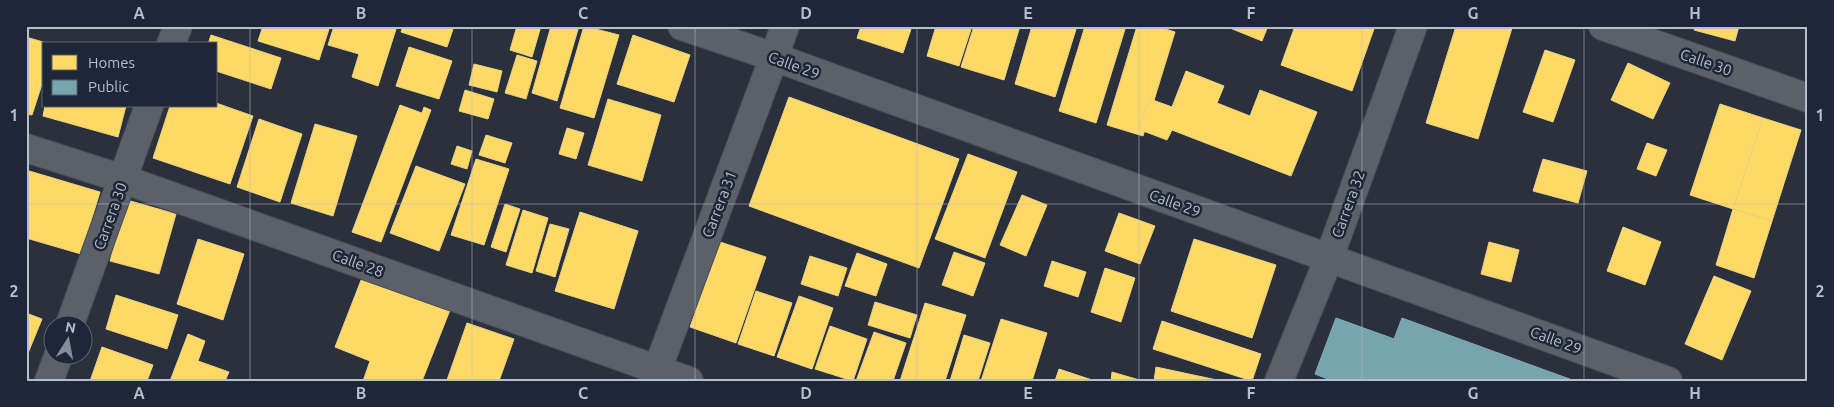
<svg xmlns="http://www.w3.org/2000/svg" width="1834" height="407" font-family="Ubuntu,sans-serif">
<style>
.homes{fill:#ffd966;stroke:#e9d185}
.public{fill:#76a5af;stroke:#89acb8}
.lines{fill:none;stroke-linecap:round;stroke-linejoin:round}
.minor-casing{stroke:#484c54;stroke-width:30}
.minor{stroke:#5c6069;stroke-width:28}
.grid{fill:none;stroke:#b6bdcc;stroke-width:1;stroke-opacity:0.55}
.labels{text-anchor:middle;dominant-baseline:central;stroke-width:5;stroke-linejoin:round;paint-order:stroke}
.street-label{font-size:15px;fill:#b6bdcc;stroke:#1e2737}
.neatline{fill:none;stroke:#b6bdcc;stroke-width:2}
.grid-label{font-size:16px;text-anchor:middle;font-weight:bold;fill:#b6bdcc}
</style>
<rect width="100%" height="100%" fill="#2b313c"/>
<g class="homes">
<polygon points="263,26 330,26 319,60 258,41"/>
<polygon points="334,26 397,26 378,86 352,77 359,54 328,45"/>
<polygon points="403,26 454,26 447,47 401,32"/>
<polygon points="517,26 541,26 532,57 510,50"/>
<polygon points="551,26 579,26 557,101 532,93"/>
<polygon points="584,26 619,35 594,118 560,108"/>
<polygon points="861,26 912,26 903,53 857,38"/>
<polygon points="936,26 972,26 959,66 927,56"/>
<polygon points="974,26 1020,26 1004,80 961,67"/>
<polygon points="1032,26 1077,26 1055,97 1015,84"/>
<polygon points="1085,26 1126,26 1096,123 1059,111"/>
<polygon points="1137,26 1156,26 1175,32 1143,136 1107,125"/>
<polygon points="1225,26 1268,26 1262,41"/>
<polygon points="1295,26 1375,26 1352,91 1281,65"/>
<polygon points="1456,26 1505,26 1512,28 1478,139 1426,123"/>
<polygon points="1695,26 1739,26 1735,41 1694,30"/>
<polygon points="211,35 281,58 271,89 216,71 216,44 208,44"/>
<polygon points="633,35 690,55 674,102 617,84"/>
<polygon points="26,37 50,44 44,44 44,78 32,115 26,114"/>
<polygon points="409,47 452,61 439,99 396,86"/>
<polygon points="1545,50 1575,60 1553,122 1523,112"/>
<polygon points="517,55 537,61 526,99 505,93"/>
<polygon points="1628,63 1670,83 1653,119 1611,100"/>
<polygon points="474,64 502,71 497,92 469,85"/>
<polygon points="1186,71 1224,86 1217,103 1250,116 1260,90 1317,112 1291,176 1172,130 1167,140 1138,129 1150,99 1172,107"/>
<polygon points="465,90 494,99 488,119 459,111"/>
<polygon points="789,97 959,159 919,268 749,206"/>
<polygon points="608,99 661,115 642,181 588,165"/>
<polygon points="216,103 253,116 230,184 153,158 170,106 216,106"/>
<polygon points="1720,104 1763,118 1733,209 1690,195"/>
<polygon points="400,105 422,113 424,107 431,110 381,242 352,232"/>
<polygon points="45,106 126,106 118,137 43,116"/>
<polygon points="1763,118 1801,130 1772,221 1733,209"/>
<polygon points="259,119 302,134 280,202 237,187"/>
<polygon points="315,124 357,136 333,216 291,203"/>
<polygon points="567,128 584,133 576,159 559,154"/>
<polygon points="486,135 512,143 505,163 479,155"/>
<polygon points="1647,143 1667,150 1656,176 1637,169"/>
<polygon points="457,146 472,151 467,169 451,164"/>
<polygon points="968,154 1017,172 985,258 935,239"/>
<polygon points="476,159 509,169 484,245 451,235"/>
<polygon points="1543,159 1587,171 1578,203 1533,191"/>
<polygon points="416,166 465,184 439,251 390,233"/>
<polygon points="26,170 100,192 81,254 26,238"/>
<polygon points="1022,195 1047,205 1026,256 1000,245"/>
<polygon points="127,200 176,214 159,274 110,261"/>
<polygon points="505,204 520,209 506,252 491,247"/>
<polygon points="1733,209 1772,221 1754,278 1716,265"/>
<polygon points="523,210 548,218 532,273 506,265"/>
<polygon points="580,212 638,231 614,309 555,291"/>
<polygon points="1119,213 1155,226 1140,264 1105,251"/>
<polygon points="550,224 569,229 555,277 536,271"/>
<polygon points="1623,227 1661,242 1645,285 1607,271"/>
<polygon points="198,239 244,254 223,320 177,304"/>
<polygon points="1194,239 1276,265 1252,338 1171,311"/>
<polygon points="720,242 766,257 736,343 690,327"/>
<polygon points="1489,242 1519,250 1511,282 1481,274"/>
<polygon points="954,252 985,263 973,296 942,285"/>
<polygon points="857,253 887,264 876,296 845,286"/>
<polygon points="810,256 847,268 838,296 801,284"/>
<polygon points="1052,261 1086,272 1078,297 1044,286"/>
<polygon points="1105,268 1135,278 1121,322 1091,312"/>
<polygon points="365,270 452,305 422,381 363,381 370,361 335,347"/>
<polygon points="1714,276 1751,291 1722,360 1685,344"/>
<polygon points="756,291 792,303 774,356 738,344"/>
<polygon points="116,295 178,315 167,349 106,329"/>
<polygon points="799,296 833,308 812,369 777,357"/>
<polygon points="875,302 917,315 910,338 868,325"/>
<polygon points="925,303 966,315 945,381 900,381"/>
<polygon points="26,313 42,319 26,358"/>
<polygon points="1001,319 1047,333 1032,381 981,381"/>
<polygon points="1162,321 1261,354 1252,381 1153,349"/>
<polygon points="467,323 514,339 499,381 447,380"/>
<polygon points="830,326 867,339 853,381 815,369"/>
<polygon points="874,332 906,343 893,381 856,381"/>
<polygon points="188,334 205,341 198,361 229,372 225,381 170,381"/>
<polygon points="964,335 990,343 978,381 950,381"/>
<polygon points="102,347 153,365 147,381 90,381"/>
<polygon points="1156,367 1217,380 1154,381"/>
<polygon points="1059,369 1095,381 1055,381"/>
<polygon points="1112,372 1143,381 1111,381"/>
</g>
<polygon class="public" points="1336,318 1394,339 1402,318 1575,381 1333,381 1315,374"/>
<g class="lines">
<g class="minor-casing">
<g id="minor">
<polyline points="682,26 774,57 1668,381"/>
<polyline points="1603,26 1808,98"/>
<polyline points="171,44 178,26"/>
<polyline points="26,148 123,179 689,381"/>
<polyline points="70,324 149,106"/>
<polyline points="49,381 59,354"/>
<polyline points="653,381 774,57 785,26"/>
<polyline points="1279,381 1329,258 1413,26"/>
</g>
</g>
<use href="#minor" class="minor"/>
</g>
<path class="grid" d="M250,26V381M472,26V381M695,26V381M917,26V381M1139,26V381M1362,26V381M1584,26V381M26,204H1808"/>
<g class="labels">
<g class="street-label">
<text transform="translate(1706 62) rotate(19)">Calle 30</text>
<text transform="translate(794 65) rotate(20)">Calle 29</text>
<text transform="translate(1175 203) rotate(20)">Calle 29</text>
<text transform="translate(719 204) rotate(-69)">Carrera 31</text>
<text transform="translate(1348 204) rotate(-70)">Carrera 32</text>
<text transform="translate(110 216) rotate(-70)">Carrera 30</text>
<text transform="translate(358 263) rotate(20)">Calle 28</text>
<text transform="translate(1556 340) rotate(20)">Calle 29</text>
</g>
</g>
<rect width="1834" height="407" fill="none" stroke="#1e2737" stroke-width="55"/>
<rect x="42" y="42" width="175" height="65" fill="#1e2737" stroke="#5b6373"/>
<rect x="52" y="55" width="25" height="15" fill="#ffd966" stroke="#5b6373"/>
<text x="88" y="68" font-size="15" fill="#b6bdcc">Homes</text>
<rect x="52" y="80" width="25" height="15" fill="#76a5af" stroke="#5b6373"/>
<text x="88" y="92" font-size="15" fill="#b6bdcc">Public</text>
<g transform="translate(68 340) rotate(11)"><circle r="24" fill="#1e2737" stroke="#5b6373"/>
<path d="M0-4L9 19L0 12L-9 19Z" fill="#858c9a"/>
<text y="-8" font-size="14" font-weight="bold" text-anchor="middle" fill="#b6bdcc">N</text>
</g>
<rect x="28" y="28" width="1778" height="352" class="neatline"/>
<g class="grid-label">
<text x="139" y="19">A</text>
<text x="361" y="19">B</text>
<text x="583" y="19">C</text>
<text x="806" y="19">D</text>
<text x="1028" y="19">E</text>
<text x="1251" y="19">F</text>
<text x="1473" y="19">G</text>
<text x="1695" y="19">H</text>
<text x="14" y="121">1</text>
<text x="1820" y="121">1</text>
<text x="14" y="297">2</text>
<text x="1820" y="297">2</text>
<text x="139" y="399">A</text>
<text x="361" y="399">B</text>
<text x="583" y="399">C</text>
<text x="806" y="399">D</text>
<text x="1028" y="399">E</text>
<text x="1251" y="399">F</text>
<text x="1473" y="399">G</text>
<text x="1695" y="399">H</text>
</g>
</svg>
